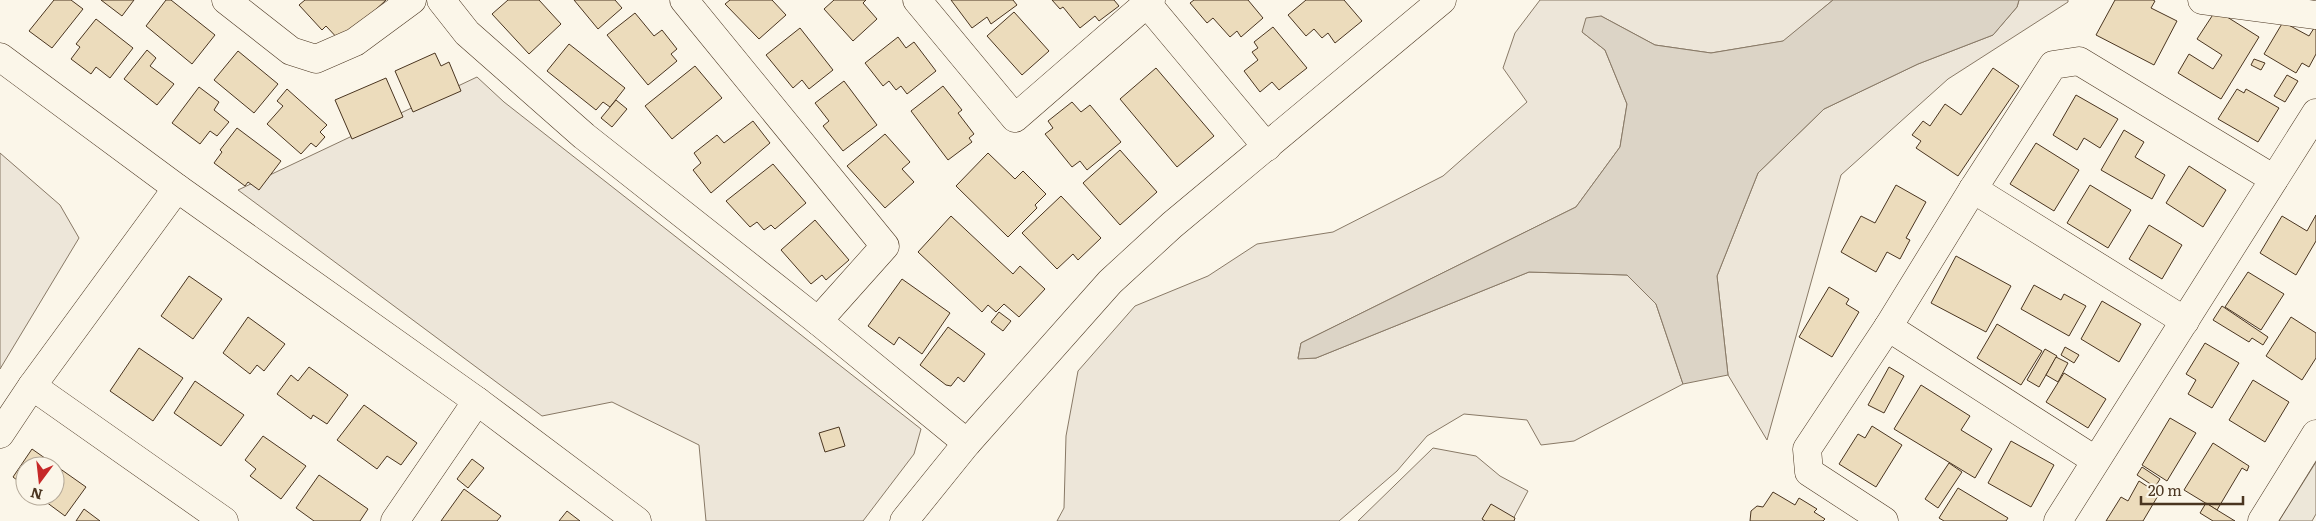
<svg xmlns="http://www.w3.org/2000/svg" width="2316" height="521" font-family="Literata,serif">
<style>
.green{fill:#ede6d9;stroke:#887966}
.parking{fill:#ede7d9;stroke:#887966}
.water{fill:#dcd4c6;stroke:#887966}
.building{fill:#ecdcbc;stroke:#4a3520}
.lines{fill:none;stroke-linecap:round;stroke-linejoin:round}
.minor-casing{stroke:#4a3520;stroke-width:29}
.minor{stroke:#fbf6e9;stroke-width:28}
</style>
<rect width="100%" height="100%" fill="#fbf6e9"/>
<g class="green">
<polygon points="1540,0 1833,0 1784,41 1711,53 1655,45 1601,16 1582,32 1605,50 1627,104 1620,147 1576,207 1301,343 1298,358 1316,358 1529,272 1628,275 1656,304 1683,384 1574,441 1541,445 1527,420 1464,414 1427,436 1397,471 1339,521 1057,521 1064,508 1066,436 1078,371 1135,306 1208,276 1257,244 1333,232 1443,176 1527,102 1503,68 1515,33"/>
<polygon points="2019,0 2068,0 2068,2 1948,79 1841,175 1767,440 1728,375 1717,276 1758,173 1824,109 1918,64 1993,35 2017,7"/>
<polygon points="477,77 504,102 921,429 914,454 863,521 706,521 699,445 612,402 542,416 238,190"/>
<polygon points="0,153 60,205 79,238 0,369"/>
<polygon points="1433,448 1476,456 1500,476 1528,491 1512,521 1358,521"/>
</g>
<polygon class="parking" points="2316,462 2316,514 2312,521 2279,521"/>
<polygon class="water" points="1833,0 2019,0 2017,7 1993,35 1918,64 1824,109 1758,173 1717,276 1728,375 1683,384 1656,304 1627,275 1529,272 1316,358 1298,359 1301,343 1576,207 1620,147 1627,104 1605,50 1582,32 1586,18 1601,16 1655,45 1711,53 1783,41"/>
<g class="building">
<polygon points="54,0 71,0 83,9 52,48 29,31"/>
<polygon points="101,0 134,0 122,16"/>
<polygon points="166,0 171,0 215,35 192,64 146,26"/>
<polygon points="305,0 386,0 341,42 326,26 322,30 299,5"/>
<polygon points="508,0 539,0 561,24 529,54 492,14"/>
<polygon points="574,0 615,0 622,8 598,29"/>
<polygon points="730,0 772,0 786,15 759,39 725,4"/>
<polygon points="834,0 866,0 863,3 877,19 853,41 824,9"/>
<polygon points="951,0 1013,0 1017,5 991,24 987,17 972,28"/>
<polygon points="1052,0 1114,0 1119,6 1099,21 1095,16 1080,28 1063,7 1060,9"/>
<polygon points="1194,0 1248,0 1263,18 1241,37 1237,31 1230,37 1213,18 1207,23 1190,3"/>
<polygon points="1306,0 1344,0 1362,21 1335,43 1328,33 1322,38 1314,29 1306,36 1288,15"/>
<polygon points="2115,0 2153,0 2155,1 2151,8 2177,21 2154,65 2096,35"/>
<polygon points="2216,10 2259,37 2221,99 2178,73 2189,54 2213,69 2222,55 2197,39"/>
<polygon points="1014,12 1049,51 1022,75 987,36"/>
<polygon points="635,13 654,36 662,30 677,49 671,54 677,61 648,85 607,35"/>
<polygon points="96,19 133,48 110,78 96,67 91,74 71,59 80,47 76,44"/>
<polygon points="2283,22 2309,36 2316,25 2316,54 2309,67 2302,63 2296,73 2264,54"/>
<polygon points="1273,27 1307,68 1279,90 1272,82 1260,92 1244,71 1258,60 1252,52 1258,48 1254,42"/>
<polygon points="800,28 833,70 809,89 802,80 793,88 766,55"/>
<polygon points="898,37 906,48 914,42 936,71 907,94 901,86 896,90 889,81 883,86 865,63"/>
<polygon points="569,44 625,88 610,107 603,102 596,110 547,71"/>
<polygon points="147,50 156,58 150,66 174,84 157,105 124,79"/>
<polygon points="238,51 278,84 254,113 214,80"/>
<polygon points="435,53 441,66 449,62 461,91 413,112 395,71"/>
<polygon points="2254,59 2265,63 2261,70 2251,65"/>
<polygon points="695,66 722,98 672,139 645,106"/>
<polygon points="1156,68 1214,136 1177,167 1120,99"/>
<polygon points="1993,68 2019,86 1958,176 1916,148 1921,141 1912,135 1923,121 1930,126 1945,104 1961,115"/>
<polygon points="2287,75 2298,81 2285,102 2274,96"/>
<polygon points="386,78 403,117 352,139 335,100"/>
<polygon points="844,81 877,125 843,151 823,126 829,121 815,103"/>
<polygon points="943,86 962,110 958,113 974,134 969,138 972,142 948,160 911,111"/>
<polygon points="199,87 219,102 214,110 229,122 217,136 210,131 200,144 172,123"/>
<polygon points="287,89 327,125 320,132 325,137 316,147 311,143 301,154 267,124 283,106 277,101"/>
<polygon points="2237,89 2244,93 2246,89 2279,108 2258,142 2218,119"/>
<polygon points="2076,95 2118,119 2100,148 2084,138 2077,150 2053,135"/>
<polygon points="616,100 627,109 612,127 601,118"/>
<polygon points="1072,102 1081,112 1090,105 1121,142 1087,170 1080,161 1072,167 1045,134 1053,128 1048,121"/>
<polygon points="753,121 770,143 711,193 693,170 701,163 694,153 717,135 724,143"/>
<polygon points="237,128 281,161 259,190 248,182 245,186 214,163 222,152 220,150"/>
<polygon points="2124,130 2144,142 2135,157 2165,175 2152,199 2101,170"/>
<polygon points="885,134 910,162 902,169 914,182 885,208 847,166"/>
<polygon points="2036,143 2079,170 2054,211 2010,184"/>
<polygon points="1120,150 1157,192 1120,225 1083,183"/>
<polygon points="988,153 1015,179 1023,171 1046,194 1035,205 1037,208 1008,237 956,186"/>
<polygon points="773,164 806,203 775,229 771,225 764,230 757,222 750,227 726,201"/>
<polygon points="2189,166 2226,190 2203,227 2166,203"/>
<polygon points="1896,185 1926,202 1906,238 1910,240 1900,259 1887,252 1876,272 1841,252 1861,216 1875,223"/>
<polygon points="2090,185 2131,210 2108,248 2067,223"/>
<polygon points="1061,196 1101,238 1078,260 1073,254 1057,269 1022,233"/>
<polygon points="2316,215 2316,241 2296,275 2260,253 2282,216 2307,231"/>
<polygon points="951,216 1013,274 1020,266 1045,289 1019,317 1004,304 996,312 988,305 982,312 918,252"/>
<polygon points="815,220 849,260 826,280 822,275 811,284 781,250"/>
<polygon points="2149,225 2182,245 2162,279 2129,259"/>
<polygon points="1956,256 2011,286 1986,332 1931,303"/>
<polygon points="2248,272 2284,294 2261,330 2225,307"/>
<polygon points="189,276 222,299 193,339 161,316"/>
<polygon points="902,279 950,313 922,354 899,337 894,345 868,326"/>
<polygon points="2034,285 2061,300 2064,294 2086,306 2069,336 2021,309"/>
<polygon points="1829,287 1849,299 1846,304 1859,312 1832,357 1799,337"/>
<polygon points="2102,301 2141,324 2119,362 2081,339"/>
<polygon points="2222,306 2268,337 2263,345 2252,338 2249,342 2213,320"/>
<polygon points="999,312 1011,321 1003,331 991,322"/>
<polygon points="248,317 285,344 264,371 257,365 250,374 223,353"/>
<polygon points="2291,317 2316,333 2316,358 2302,380 2266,356"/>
<polygon points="1997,324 2042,351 2021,385 1977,358"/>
<polygon points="948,327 985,354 964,382 958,377 951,386 946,385 920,365"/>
<polygon points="2205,343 2239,363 2212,408 2188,394 2196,380 2186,374"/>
<polygon points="2065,347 2079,355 2074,363 2061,355"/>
<polygon points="139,348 183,378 153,421 110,391"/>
<polygon points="2045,349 2057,356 2039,387 2027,380"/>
<polygon points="2056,357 2068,363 2058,382 2046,375"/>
<polygon points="309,367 348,395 327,424 313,415 311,419 277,394 291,375 298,381"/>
<polygon points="1889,367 1904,376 1884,413 1868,405"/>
<polygon points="2064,373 2106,399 2088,428 2046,402"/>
<polygon points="2253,380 2289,402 2265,442 2229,420"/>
<polygon points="195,381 244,415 221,446 174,413"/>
<polygon points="1921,385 1970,416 1961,430 1992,449 1975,478 1894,429"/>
<polygon points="364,405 417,443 401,465 387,456 377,469 337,440"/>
<polygon points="2170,418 2196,433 2167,481 2142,465"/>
<polygon points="1872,426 1902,445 1876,487 1839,464 1858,434 1865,438"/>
<polygon points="839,427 845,446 825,452 819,433"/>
<polygon points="263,436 306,466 281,499 250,476 256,469 245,460"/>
<polygon points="2011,441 2054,465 2031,507 1988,483"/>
<polygon points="2213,443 2249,466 2247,471 2242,468 2217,510 2184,490"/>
<polygon points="32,449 86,487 65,516 38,496 55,496 55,466 25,466 25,486 13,477"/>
<polygon points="472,459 484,468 468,488 457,479"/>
<polygon points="1949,463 1962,472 1938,508 1925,499"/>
<polygon points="2142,467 2160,479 2155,487 2137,475"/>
<polygon points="319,475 368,509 360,521 314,521 296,508"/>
<polygon points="2139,481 2159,494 2143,521 2106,521 2121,497 2128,501"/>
<polygon points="1958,488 2008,518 2006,521 1944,521 1939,518"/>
<polygon points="464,489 501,516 497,521 441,521"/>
<polygon points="1773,492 1795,505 1799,498 1817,509 1814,512 1825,519 1823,521 1750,521 1751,511 1757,506 1763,507"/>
<polygon points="2206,503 2217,510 2235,521 2213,521 2200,513"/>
<polygon points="1491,504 1515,518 1514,521 1485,521 1482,519"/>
<polygon points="84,509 100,521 76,521"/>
<polygon points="567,511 580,521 559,521"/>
</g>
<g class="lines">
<g class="minor-casing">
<g id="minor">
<polyline points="226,0 291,51 316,59 355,42 412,0"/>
<polyline points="441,0 467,33 584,136 818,321 967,443"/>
<polyline points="684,0 885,246 818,321"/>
<polyline points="917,0 1015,118 1151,0"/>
<polyline points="1144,0 1267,147"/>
<polyline points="2202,0 2316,15"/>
<polyline points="0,57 177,188 477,401 637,521"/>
<polyline points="1973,189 2185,321"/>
<polyline points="1888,327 2095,460"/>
<polyline points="32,386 224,521"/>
<polyline points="0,434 32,386 177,188"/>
<polyline points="395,521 477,401"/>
<polyline points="904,521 967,443 1110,282 1172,225 1442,0"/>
<polyline points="1884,521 1809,472 1807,449 1888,327 1973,189 2053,65 2079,61 2274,179"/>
<polyline points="2058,521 2316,113"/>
<polyline points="2262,521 2316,434"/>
</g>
</g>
<use href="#minor" class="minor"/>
</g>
<g transform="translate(40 481) rotate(195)"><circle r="24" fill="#fbf6e9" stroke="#b4a999"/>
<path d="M0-4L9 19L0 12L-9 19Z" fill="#c62828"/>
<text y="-8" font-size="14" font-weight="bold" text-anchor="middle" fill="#4a3520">N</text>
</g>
<path d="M2141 496v8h102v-8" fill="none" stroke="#4a3520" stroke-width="2.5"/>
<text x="2148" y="496" font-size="15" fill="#4a3520" stroke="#fbf6e9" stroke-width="4" paint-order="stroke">20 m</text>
</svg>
